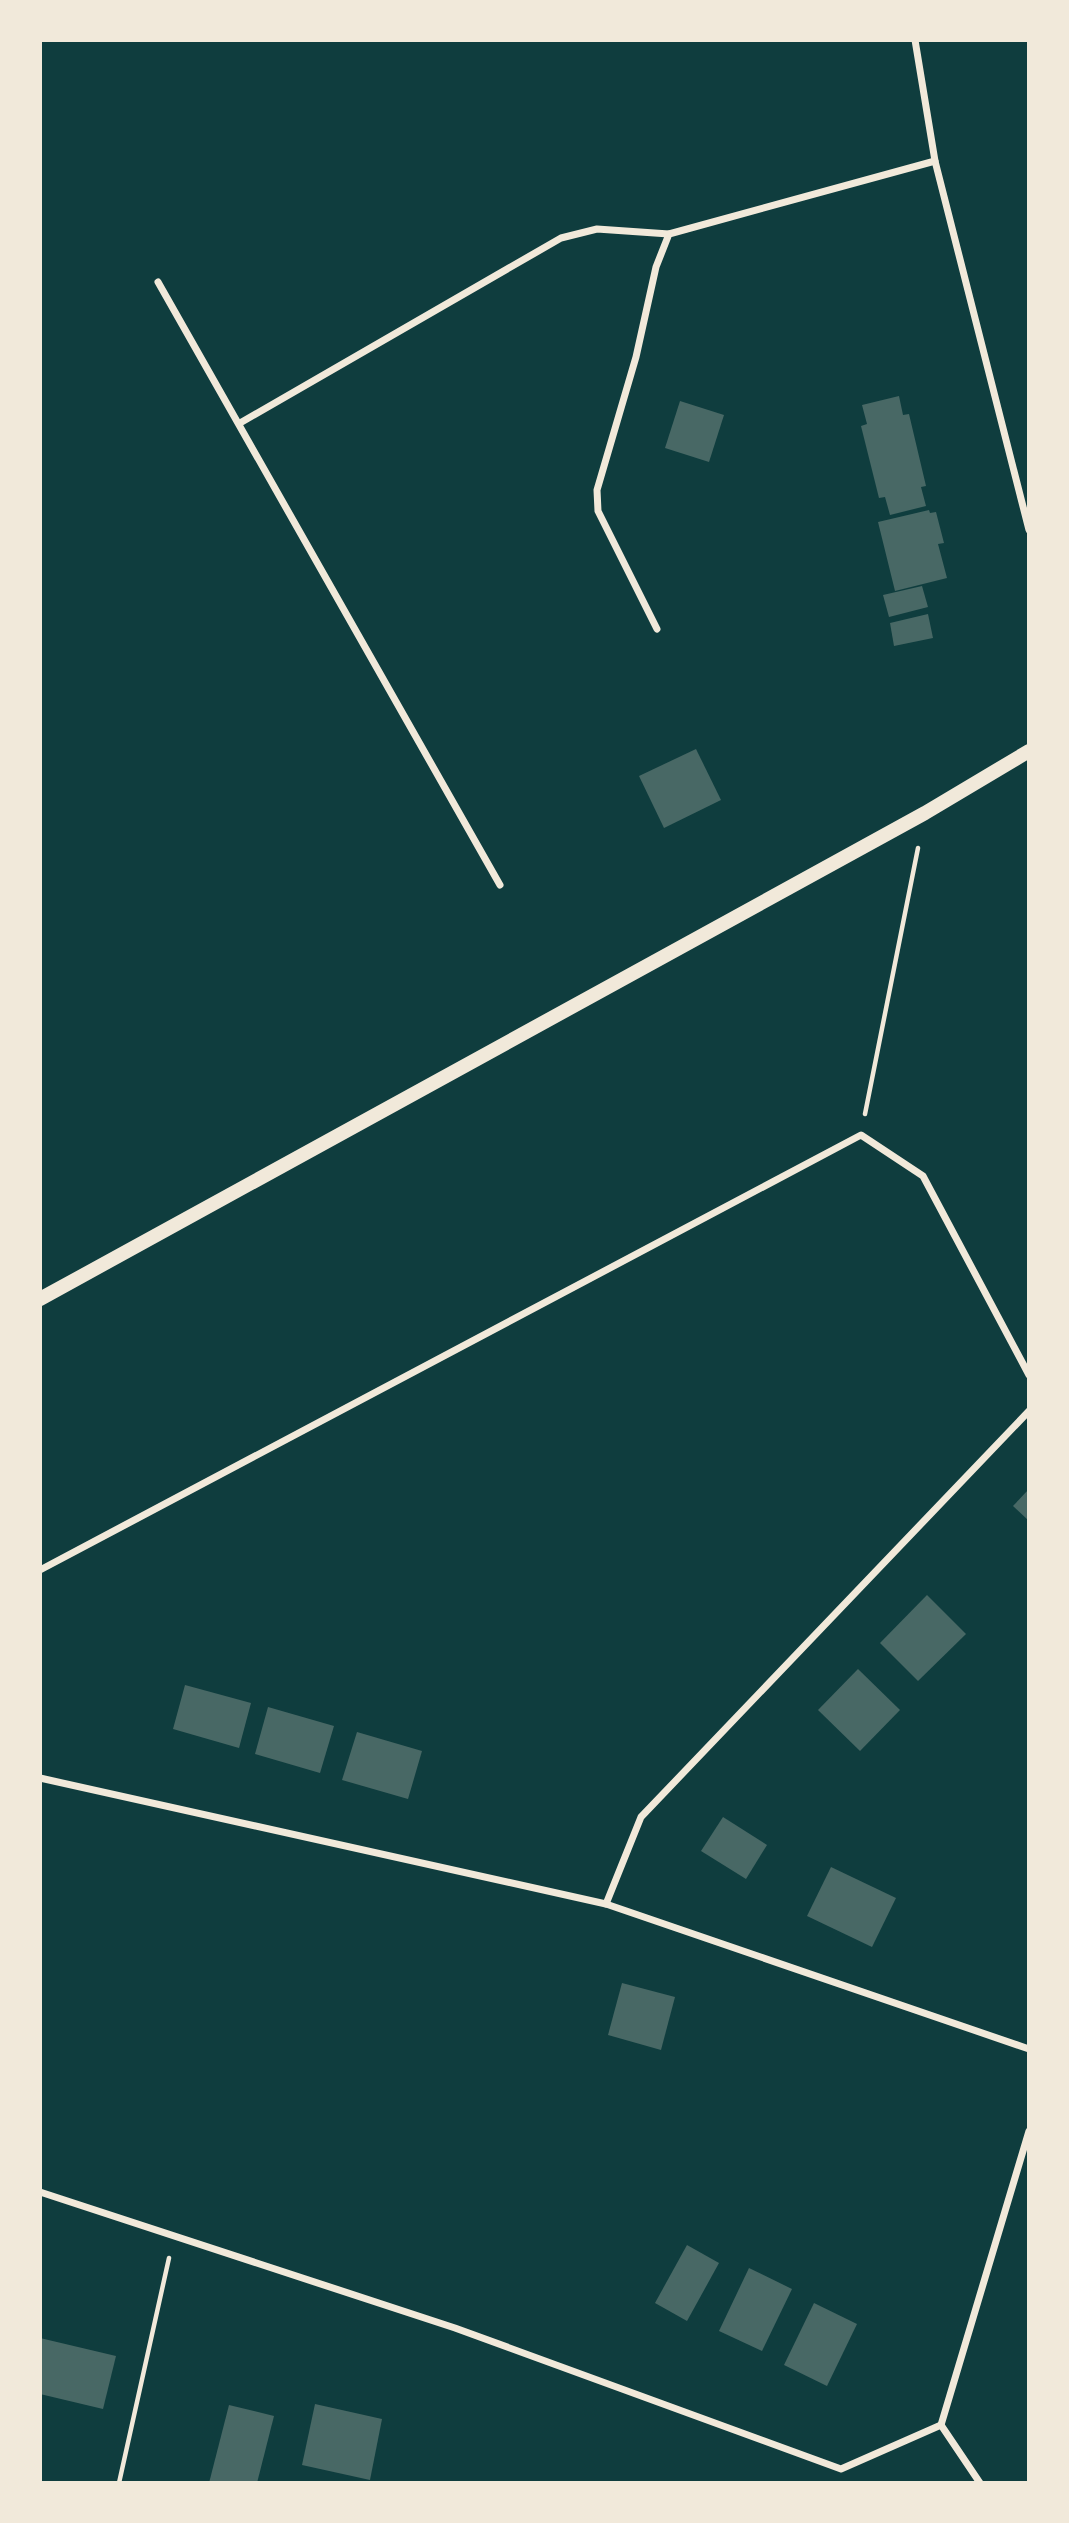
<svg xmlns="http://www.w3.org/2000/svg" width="1069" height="2523" font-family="Figtree,sans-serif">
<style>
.building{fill:#486865}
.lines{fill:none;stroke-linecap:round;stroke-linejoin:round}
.path{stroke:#f1e9da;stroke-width:4.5}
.minor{stroke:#f1e9da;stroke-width:7}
.secondary{stroke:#f1e9da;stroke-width:14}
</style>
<rect width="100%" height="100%" fill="#0f3d3e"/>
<g class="building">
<polygon points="899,396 903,415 909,414 926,486 921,487 926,506 890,515 885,497 879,498 861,426 867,424 862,405"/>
<polygon points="680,401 724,415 709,462 665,448"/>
<polygon points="929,510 930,513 936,512 944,543 938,544 947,578 895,591 878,522"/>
<polygon points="922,586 928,607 889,617 883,595"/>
<polygon points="928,614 933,638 894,646 890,623"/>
<polygon points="696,749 721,800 664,828 639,776"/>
<polygon points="1029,1489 1029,1521 1013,1506"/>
<polygon points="927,1595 966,1634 918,1681 880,1643"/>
<polygon points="858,1669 900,1710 860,1751 818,1710"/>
<polygon points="185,1685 251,1703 239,1748 173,1729"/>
<polygon points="268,1707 334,1726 320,1773 255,1754"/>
<polygon points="357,1732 422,1751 408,1799 342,1780"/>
<polygon points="723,1817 767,1845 746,1879 701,1851"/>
<polygon points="831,1867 896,1898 872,1947 807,1916"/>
<polygon points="622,1983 675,1997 661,2050 608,2035"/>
<polygon points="687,2245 719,2263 687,2321 655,2303"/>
<polygon points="749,2268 792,2289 762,2351 719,2331"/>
<polygon points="814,2303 857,2324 827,2386 784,2365"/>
<polygon points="40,2338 116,2356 103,2409 40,2394"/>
<polygon points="315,2404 382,2419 370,2480 302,2465"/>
<polygon points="229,2405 274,2416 257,2483 209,2483"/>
</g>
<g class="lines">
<g class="path">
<polyline points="865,1114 918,848"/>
<polyline points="119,2483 169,2258"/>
</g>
<g class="minor">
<polyline points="915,40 935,161 1029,530"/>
<polyline points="158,282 500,885"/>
<polyline points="240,423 561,238 597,229 669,234"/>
<polyline points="657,629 598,511 597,490 636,357 656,267 669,234 935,161"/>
<polyline points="40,1570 861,1135 923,1176 1029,1375"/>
<polyline points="40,1778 606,1904 1029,2049"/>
<polyline points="606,1904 641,1817 1029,1411"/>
<polyline points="40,2192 455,2328 841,2469 941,2425"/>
<polyline points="941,2425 1029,2131"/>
<polyline points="941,2425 980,2483"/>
</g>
<polyline class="secondary" points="40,1299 925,813 1029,751"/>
</g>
<rect width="1069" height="2523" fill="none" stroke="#f1e9da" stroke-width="84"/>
</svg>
